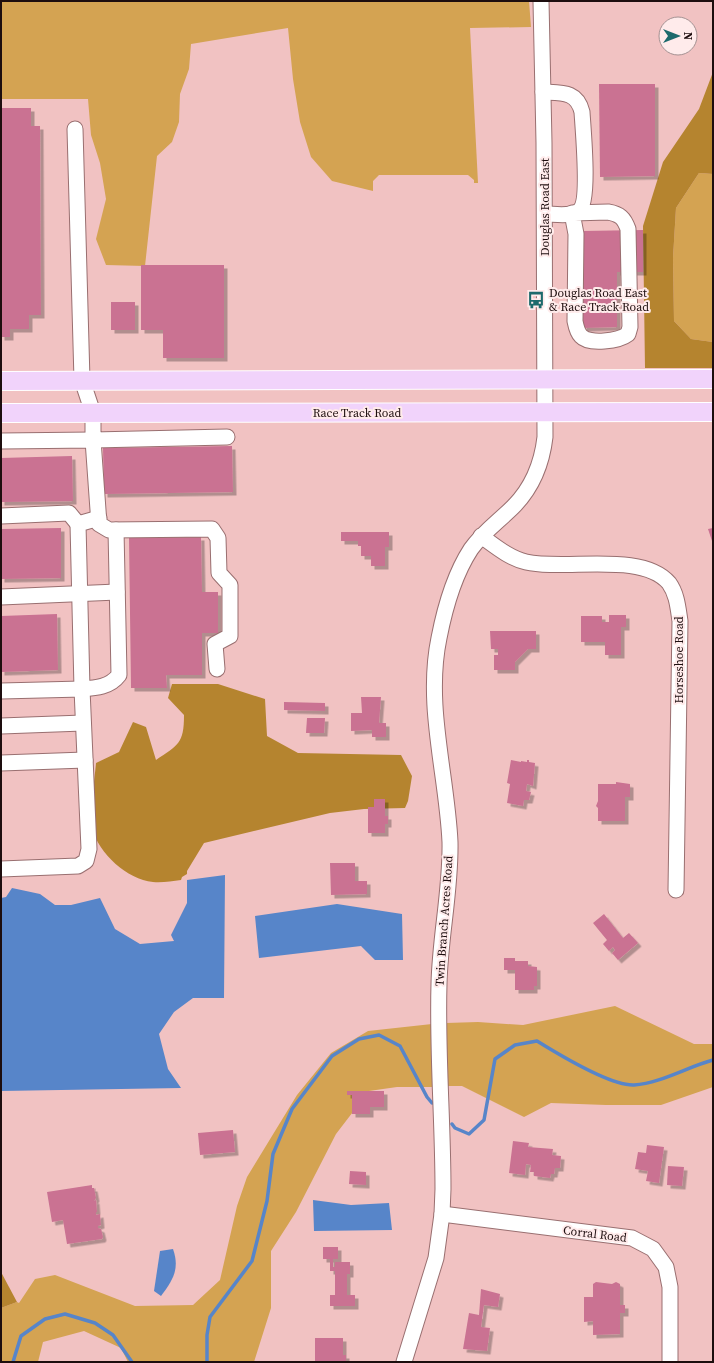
<svg xmlns="http://www.w3.org/2000/svg" width="714" height="1363" font-family="'Source Serif 4',serif">
<style>
.green{fill:#d4a352}
.forest{fill:#b5842f}
.water{fill:#5785c9}
.lines{fill:none;stroke-linecap:round;stroke-linejoin:round}
.stream{stroke:#5785c9;stroke-width:3.5}
.building{fill:#ca7292;filter:url(#shadow)}
.minor-casing{stroke:#996f70;stroke-width:17}
.major-casing{stroke:#fff;stroke-width:20}
.minor{stroke:#fff;stroke-width:15}
.major{stroke:#f1d3fb;stroke-width:18}
.labels{text-anchor:middle;dominant-baseline:central;stroke-width:4;stroke-linejoin:round;paint-order:stroke}
.street-label{font-size:12px;fill:#1d0d0e;stroke:#ffebeb}
.poi-label{font-size:12px;fill:#1d0d0e;stroke:#ffebeb;text-anchor:start}
</style>
<defs>
<filter id="shadow"><feDropShadow dx="3.5" dy="3.5" stdDeviation="0" flood-color="#0004"/></filter>
</defs>
<rect width="100%" height="100%" fill="#f1c2c2"/>
<g class="green">
<polygon points="1,1 529,1 531,27 470,28 478,183 474,183 474,180 468,175 379,175 373,181 373,191 332,181 311,157 300,122 293,79 288,28 191,44 189,69 180,94 179,122 172,142 157,156 145,266 106,265 96,239 106,199 100,163 91,135 88,99 1,99"/>
<polygon points="699,173 713,174 713,342 691,339 674,321 673,258 676,208"/>
<polygon points="615,1006 694,1044 713,1044 713,1087 661,1105 606,1105 551,1103 524,1117 462,1086 448,1086 446,1023 478,1022 523,1025"/>
<polygon points="432,1024 434,1087 397,1087 369,1091 336,1134 296,1212 271,1251 271,1308 254,1362 128,1362 121,1348 84,1331 43,1342 38,1362 1,1362 1,1308 17,1302 19,1303 35,1279 55,1275 135,1306 193,1305 220,1280 237,1206 247,1177 297,1095 331,1053 368,1031"/>
</g>
<g class="forest">
<polygon points="713,72 713,174 699,173 676,208 673,258 674,321 691,339 713,342 713,368 645,368 643,226 663,162 699,109"/>
<path d="M172,684H218L265,699L267,736L298,753L401,755L412,776L408,801L405,808L364,809L330,813L204,843L187,871V874L182,877L181,880C172,881 162,883 153,882C127,879 99,854 92,828C89,818 95,776 96,763L119,752L133,722L146,727L156,760C178,745 184,744 184,715L168,698Z"/>
<polygon points="1,1272 17,1302 1,1308"/>
</g>
<g class="water">
<polygon points="225,875 224,998 193,998 174,1012 159,1034 168,1069 181,1088 1,1091 1,898 6,897 12,888 40,894 55,905 71,905 100,898 115,929 140,944 174,941 171,935 187,903 187,880"/>
<polygon points="337,904 402,914 403,960 375,960 361,946 259,958 255,916"/>
<polygon points="313,1200 351,1205 389,1203 392,1230 314,1231"/>
<path d="M173,1249C180,1269 173,1280 161,1296L154,1291L160,1251Z"/>
</g>
<g class="lines">
<g class="stream">
<path d="M452,1124L455,1128L469,1134L484,1120L495,1059L515,1045L537,1041C558,1054 610,1086 634,1085C661,1083 687,1067 713,1060"/>
<polyline points="13,1362 21,1336 45,1319 65,1314 95,1323 113,1335 132,1362"/>
<polyline points="207,1362 207,1335 210,1317 252,1261 267,1201 273,1154 292,1109 332,1056 359,1039 379,1035 400,1046 427,1097 432,1103"/>
</g>
</g>
<g class="building">
<polygon points="599,84 655,84 655,176 600,177"/>
<polygon points="1,108 31,108 31,126 40,126 41,315 29,315 29,329 10,329 10,337 1,337"/>
<polygon points="643,230 643,272 617,272 617,327 583,328 582,231"/>
<polygon points="141,265 224,265 224,358 163,358 163,330 141,330"/>
<rect x="111" y="302" width="24" height="28"/>
<polygon points="232,446 233,492 104,494 103,448"/>
<polygon points="72,456 73,501 1,502 1,458"/>
<polygon points="61,528 61,578 1,579 1,529"/>
<polygon points="713,528 713,544 708,529"/>
<polygon points="341,532 389,532 389,547 385,547 385,566 371,566 371,556 361,556 361,546 358,546 358,541 341,541"/>
<polygon points="201,537 202,592 218,592 218,633 202,633 202,675 166,675 167,688 131,688 129,538"/>
<polygon points="57,614 58,670 1,672 1,616"/>
<polygon points="609,615 626,615 626,627 621,627 621,655 605,655 605,642 581,642 581,616 602,616 602,622 609,622"/>
<polygon points="490,631 536,631 536,649 528,649 515,662 515,670 494,670 494,655 498,655 498,649 491,649"/>
<polygon points="361,697 381,697 379,723 386,723 386,737 372,737 372,730 351,731 351,713 362,713"/>
<polygon points="284,702 325,703 325,711 284,710"/>
<polygon points="307,718 325,718 324,733 306,733"/>
<polygon points="511,760 521,762 521,761 527,762 527,760 529,760 529,762 535,763 533,786 527,784 526,791 531,792 529,800 524,800 523,806 507,803 510,784 507,783"/>
<polygon points="616,782 630,784 630,797 625,797 625,821 598,821 598,808 596,806 598,801 598,784 616,784"/>
<polygon points="374,799 385,799 385,816 388,816 388,824 385,824 385,833 368,833 368,807 374,807"/>
<polygon points="330,863 355,863 355,881 367,881 367,894 331,895"/>
<polygon points="604,914 623,938 629,933 638,943 618,960 612,953 615,950 613,947 609,951 603,944 607,940 593,923"/>
<polygon points="504,958 515,958 515,961 528,961 528,966 537,967 537,986 534,986 534,990 515,990 515,970 504,970"/>
<polygon points="347,1091 384,1091 384,1107 370,1107 370,1114 352,1114 352,1095 347,1095"/>
<polygon points="233,1130 235,1152 200,1155 198,1133"/>
<polygon points="513,1141 529,1143 528,1147 553,1149 552,1155 561,1156 560,1168 555,1168 554,1174 551,1174 550,1178 534,1176 534,1172 530,1172 531,1165 526,1164 525,1175 509,1173"/>
<polygon points="647,1145 664,1147 659,1183 646,1181 648,1171 635,1169 638,1152 646,1153"/>
<polygon points="668,1166 684,1167 682,1186 667,1185"/>
<polygon points="350,1171 366,1172 366,1185 349,1184"/>
<polygon points="92,1185 92,1188 94,1188 96,1198 94,1201 96,1200 97,1212 96,1212 96,1215 100,1214 101,1225 98,1226 98,1228 101,1229 103,1237 102,1239 67,1244 63,1220 52,1222 47,1192"/>
<polygon points="323,1247 338,1247 338,1259 333,1259 333,1267 335,1267 335,1262 350,1262 350,1274 347,1274 347,1295 355,1295 355,1306 330,1306 330,1295 335,1295 335,1271 330,1271 330,1259 323,1259"/>
<polygon points="596,1282 612,1284 616,1282 620,1284 620,1305 625,1305 625,1313 620,1313 620,1334 593,1335 593,1321 584,1322 584,1297 593,1297 593,1284"/>
<polygon points="481,1289 500,1294 498,1307 484,1305 481,1327 490,1328 487,1351 463,1349 469,1313 479,1315"/>
<polygon points="315,1338 343,1338 343,1355 346,1355 346,1362 315,1362"/>
</g>
<g class="lines">
<g class="minor-casing">
<g id="minor">
<path d="M543,92C562,93 577,91 582,112C583,129 590,202 579,211C571,217 554,214 545,214"/>
<polyline points="75,129 82,380 93,413 93,440 227,437"/>
<path d="M608,212C620,214 624,218 628,229L630,327L628,334C619,341 589,345 581,336C577,332 576,326 575,321L576,234L572,213Z"/>
<polyline points="1,441 93,440 99,524 109,530 212,529 218,538 219,573 230,585 230,636 215,644 217,669"/>
<polyline points="1,516 69,513 78,524"/>
<path d="M99,518L78,524L82,689C96,688 110,687 119,675L116,530"/>
<path d="M481,536C495,546 509,558 526,562C565,571 642,551 669,583C677,594 678,608 680,621L676,890"/>
<polyline points="1,597 117,592"/>
<polyline points="1,691 82,689 89,849 86,861 78,866 1,869"/>
<polyline points="1,726 83,723"/>
<polyline points="1,763 85,760"/>
<polyline points="442,1214 632,1238 653,1249 666,1267 670,1287 670,1362"/>
<path d="M404,1362L436,1258L442,1214L443,1189C443,1121 437,1052 439,984C440,936 451,890 450,842C447,775 425,705 439,638C445,607 454,575 471,549C483,532 499,521 513,507C532,488 542,463 545,437L544,143L541,1"/>
</g>
</g>
<g class="major-casing">
<g id="major">
<polyline points="1,381 713,379"/>
<polyline points="1,413 713,412"/>
</g>
</g>
<use href="#minor" class="minor"/>
<use href="#major" class="major"/>
</g>
<defs>
<g id="bus-bare" transform="scale(1.38)"><path d="M-5-6H5V4H4V6H2V4H-2V6H-4V4H-5ZM-3.5-4V0h7V-4ZM-3.5 1.2v1.5H-2V1.2ZM2 1.2v1.5H3.5V1.2Z" fill="#1d6a6c" stroke="#ffebeb" stroke-width="2.5" paint-order="stroke"/></g>
</defs>
<g fill-rule="evenodd">
<use href="#bus-bare" x="536" y="300"/>
</g>
<g class="labels">
<g class="street-label">
<text transform="translate(545 207) rotate(-90)">Douglas Road East</text>
<text x="357" y="413">Race Track Road</text>
<text transform="translate(679 660) rotate(-90)">Horseshoe Road</text>
<text transform="translate(444 921) rotate(-86)">Twin Branch Acres Road</text>
<text transform="translate(595 1234) rotate(7)">Corral Road</text>
</g>
<g class="poi-label">
<text x="549" y="293">Douglas Road East<tspan x="549" dy="14">&amp; Race Track Road</tspan></text>
</g>
</g>
<rect width="714" height="1363" fill="none" stroke="#1d0d0e" stroke-width="4"/>
<g transform="translate(678 36) rotate(90)"><circle r="19" fill="#ffebeb" stroke="#a59293"/>
<path d="M0-3L7 15L0 10L-7 15Z" fill="#1d6a6c"/>
<text y="-6" font-size="11" font-weight="bold" text-anchor="middle" fill="#1d0d0e">N</text>
</g>
</svg>
